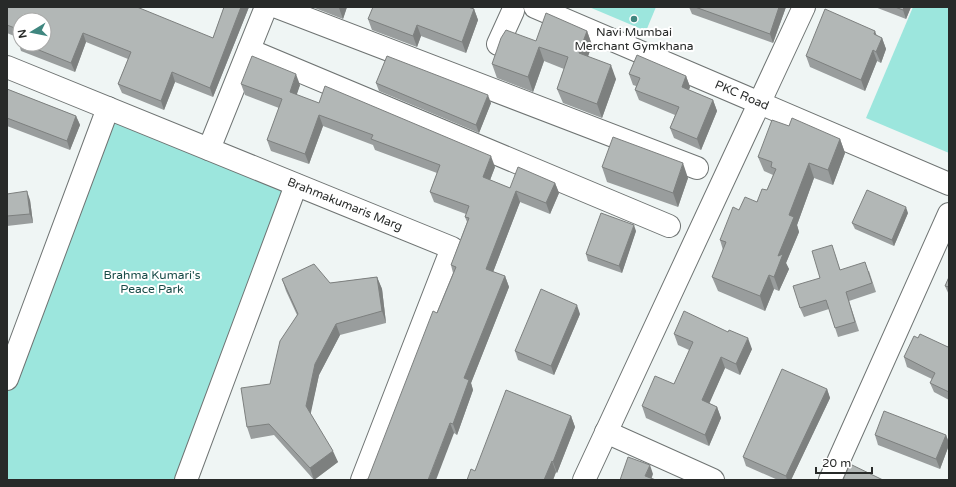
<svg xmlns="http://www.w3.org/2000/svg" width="956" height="487" font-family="'Varela Round',sans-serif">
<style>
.green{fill:#9ce6dd}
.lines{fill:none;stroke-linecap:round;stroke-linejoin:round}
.minor-casing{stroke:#6f7473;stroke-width:24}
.minor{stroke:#fff;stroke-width:22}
.wall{fill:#999d9d;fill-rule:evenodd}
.shaded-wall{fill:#7d807f}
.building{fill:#b2b7b6;stroke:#7d807f}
.poi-dot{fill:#3f867f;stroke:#fff;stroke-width:1.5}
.labels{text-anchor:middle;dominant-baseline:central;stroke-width:4;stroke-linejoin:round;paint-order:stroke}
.poi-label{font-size:12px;fill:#282a29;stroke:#fff}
.street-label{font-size:12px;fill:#282a29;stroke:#fff}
.park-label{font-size:12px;fill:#194c48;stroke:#fff}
</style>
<rect width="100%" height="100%" fill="#eff5f4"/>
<g class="green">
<polygon points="589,7 656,7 646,31"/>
<polygon points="913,7 949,7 949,153 866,118"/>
<polygon points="108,108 296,185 186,480 7,480 7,379"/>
</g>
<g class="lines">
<g class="minor-casing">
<g id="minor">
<polyline points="277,7 697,168"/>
<polyline points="535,7 949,184"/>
<polyline points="498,44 513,11"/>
<polyline points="249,50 669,226"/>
<polyline points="7,67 452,248 362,480"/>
<polyline points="209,149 266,7"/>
<polyline points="7,379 108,108"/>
<polyline points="606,432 713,480"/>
<polyline points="186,480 296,185"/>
<polyline points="584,480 804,7"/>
<polyline points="830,480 949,214"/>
</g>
</g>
<use href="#minor" class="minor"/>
</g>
<g class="wall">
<path d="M7,7L213,38L224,7H249L213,97L175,82L164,110L122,93L118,84L128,59L86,42L75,72L21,51L18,41L19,38L7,33ZM20,20L44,44H20Z"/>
<polygon points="312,7 347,7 343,19"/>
<polygon points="689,7 786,7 773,43 692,14"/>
<polygon points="875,7 911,7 906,19"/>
<polygon points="474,9 478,20 466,53 421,36 417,47 372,30 368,19"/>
<polygon points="587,31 592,45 588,56 616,79 602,118 563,103 557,89 564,69 544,61 533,92 497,78 492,64 536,41"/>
<polygon points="877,36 882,38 886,49 881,63 877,61 865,91 810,67 806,56"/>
<polygon points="629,74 686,76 690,87 689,90 713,100 717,111 701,150 674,138 670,128 675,115 639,100 635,90 636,86 633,85"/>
<polygon points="376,83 491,103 479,133 379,91"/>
<polygon points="241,84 300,85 296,95 495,167 490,180 510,188 555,183 559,193 550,214 520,202 493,272 505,276 509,287 471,383 473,390 457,435 454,433 368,479 453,273 451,265 467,222 465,217 466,214 434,202 430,192 437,173 375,150 373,145 323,126 309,164 271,151 267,140 279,108 245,95"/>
<polygon points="7,89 76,116 80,125 70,150 7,126"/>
<polygon points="789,126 840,139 845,153 833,185 814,178 797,225 799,232 786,263 789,269 779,291 774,289 765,311 718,291 712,277 723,250 720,240 739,210 757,202 767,190 773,175 764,171 758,157"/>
<polygon points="602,167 688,178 678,207 607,182"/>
<polygon points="7,194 30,200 33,223 7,226"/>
<polygon points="908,213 894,246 855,229 852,223"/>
<polygon points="636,231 622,273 588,261 586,254"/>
<polygon points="835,254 840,270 869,271 876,292 849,301 859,331 838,337 829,309 804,317 800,308"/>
<polygon points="377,277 382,289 386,323 340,335 319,375 310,414 338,462 314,480 274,435 251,439 247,427 270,384 297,315 286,291 282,279 330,283"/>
<polygon points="949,277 949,295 945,286"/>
<polygon points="580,314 554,375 518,360 515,351"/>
<polygon points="674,334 752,349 740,375 725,368 709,403 717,407 721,418 709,446 646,418 642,406 674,384 689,350 678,345"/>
<polygon points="918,338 948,347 949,345 949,400 934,392 930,383 932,379 907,367 904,357"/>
<polygon points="827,389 830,398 791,480 778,480 746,466 743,457"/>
<polygon points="571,416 575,427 557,473 556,472 553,480 467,480 475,471"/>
<polygon points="875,435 946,435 949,443 949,445 940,469 878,445"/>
</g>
<g class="shaded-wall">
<polygon points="241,7 249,7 213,97 210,88"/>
<polygon points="339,7 347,7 343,19 339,8"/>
<polygon points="779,7 786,7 773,43 770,34"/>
<polygon points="904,7 911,7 906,19 903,10"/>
<polygon points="474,9 478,20 466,53 462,42"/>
<polygon points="417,25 421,36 417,47 413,36"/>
<polygon points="587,31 592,45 584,68 579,53"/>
<polygon points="875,31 879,42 874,34"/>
<polygon points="83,33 86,42 75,72 71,63"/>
<polygon points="882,38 886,49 881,63 876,52"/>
<polygon points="539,47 544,61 533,92 528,77"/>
<polygon points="873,50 877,61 865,91 861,80"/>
<polygon points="611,65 616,79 602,118 597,104"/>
<polygon points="172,72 175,82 164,110 161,101"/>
<polygon points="296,74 300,85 294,103 290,92"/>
<polygon points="686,76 690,87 685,97 682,87"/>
<polygon points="488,95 491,103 479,133 476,125"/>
<polygon points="713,100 717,111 701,150 697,139"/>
<polygon points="319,115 323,126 309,164 305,154"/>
<polygon points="76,116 80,125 70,150 67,141"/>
<polygon points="840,139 845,153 833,185 828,170"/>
<polygon points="491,156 495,167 487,188 483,177"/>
<polygon points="683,163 688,178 678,207 673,193"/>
<polygon points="809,163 814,178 797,225 799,232 786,263 789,269 779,291 774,277 778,256 789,215"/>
<polygon points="555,183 559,193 550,214 546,203"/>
<polygon points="27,191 30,200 33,223 30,214"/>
<polygon points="516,191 520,202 490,280 486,269"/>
<polygon points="906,207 908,213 894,246 892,240"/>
<polygon points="634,225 636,231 622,273 619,266"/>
<polygon points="769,275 774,289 765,311 760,296"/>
<polygon points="505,276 509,287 471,383 473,390 457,435 453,424 464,378"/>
<polygon points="377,277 382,289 386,323 382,311"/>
<polygon points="577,305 580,314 554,375 551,366"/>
<polygon points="336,324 340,335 319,375 310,417 306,406 315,364"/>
<polygon points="748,338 752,349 740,375 736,364"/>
<polygon points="721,357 725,368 706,411 702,400"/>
<polygon points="827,389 830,398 791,480 787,480 786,476"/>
<polygon points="717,407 721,418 709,446 705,435"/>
<polygon points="571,416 575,427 557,473 553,462"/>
<polygon points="450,423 454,433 436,480 428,480"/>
<polygon points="946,435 949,443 949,445 940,469 936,459"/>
<polygon points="333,451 338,462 314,480 310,468"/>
<polygon points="552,461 556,472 553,480 544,480"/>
<polygon points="650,465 653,474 651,480 645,476"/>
</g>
<g class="building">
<polygon points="7,7 137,7 213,38 224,7 241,7 210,88 172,72 161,101 118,84 131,52 83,33 71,63 24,44 44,44 44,20 20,20 20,30 7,25"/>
<polygon points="373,7 468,7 474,9 462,42 417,25 413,36 368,19"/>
<polygon points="695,7 779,7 770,34"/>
<polygon points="895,7 904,7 903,10"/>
<polygon points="825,9 875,31 874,34 882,38 876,52 873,50 861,80 806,56"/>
<polygon points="546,13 587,31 579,53 611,65 597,104 557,89 568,57 539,47 528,77 492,64 501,38 506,30 536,41"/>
<polygon points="20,35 20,42 18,41"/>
<polygon points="637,55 686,76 682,87 713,100 697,139 670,128 679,107 635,90 640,78 629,74"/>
<polygon points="252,56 296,74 290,92 319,103 325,86 491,156 483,177 510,188 518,167 555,183 546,203 516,191 486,269 505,276 464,378 469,380 453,424 450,423 428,480 364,480 368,479 433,311 437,313 456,267 451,265 469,218 465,217 469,206 430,192 440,165 371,139 373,135 319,115 305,154 267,140 282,99 241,84"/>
<polygon points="387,56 488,95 476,125 376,83"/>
<polygon points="7,89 76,116 67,141 7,118"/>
<polygon points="792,118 840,139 828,170 809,163 789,215 794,217 778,256 783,254 774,277 769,275 760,296 712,277 726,242 720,240 733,207 739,210 745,197 757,202 762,189 767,190 776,169 771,167 772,162 758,157 772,120 789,126"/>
<polygon points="613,137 683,163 673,193 602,167"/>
<polygon points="867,190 906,207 892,240 852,223"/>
<polygon points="27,191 30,214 7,216 7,194"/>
<polygon points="601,213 634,225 619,266 586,254"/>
<polygon points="832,245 840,270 865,262 872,283 846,292 855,322 835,328 826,300 800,308 793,286 820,278 812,251"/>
<polygon points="314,264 330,283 377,277 382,311 336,324 315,364 306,406 333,451 310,468 269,424 247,427 241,388 270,384 280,341 298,314 282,279"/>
<polygon points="949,277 949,287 945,286"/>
<polygon points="541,289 577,305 551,366 515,351"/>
<polygon points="684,311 728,332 729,330 748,338 736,364 721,357 702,400 717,407 705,435 642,406 655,376 674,384 693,342 674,334"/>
<polygon points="920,334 948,347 949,345 949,392 930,383 935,373 904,357 914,336 918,338"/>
<polygon points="782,369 827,389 786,476 743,457"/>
<polygon points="506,390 571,416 553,462 552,461 544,480 467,480 471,469 475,471"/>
<polygon points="884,411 946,435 936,459 875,435"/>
<polygon points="628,457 650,465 645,476 656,480 620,480"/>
<polygon points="850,464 883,480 843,480"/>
</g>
<circle class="poi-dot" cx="634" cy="19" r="4"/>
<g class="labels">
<g class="poi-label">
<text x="634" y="32">Navi Mumbai<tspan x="634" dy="14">Merchant Gymkhana</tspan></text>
</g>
<g class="street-label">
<text transform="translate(742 95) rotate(23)">PKC Road</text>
<text transform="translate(345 204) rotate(22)">Brahmakumaris Marg</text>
</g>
<g class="park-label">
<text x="152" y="275">Brahma Kumari's<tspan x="152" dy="14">Peace Park</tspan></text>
</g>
</g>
<rect width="956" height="487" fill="none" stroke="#282a29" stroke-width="16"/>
<g transform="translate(32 32) rotate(260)"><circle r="19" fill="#ffffff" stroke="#a9aaa9"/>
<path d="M0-3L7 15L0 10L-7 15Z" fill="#3f867f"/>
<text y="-6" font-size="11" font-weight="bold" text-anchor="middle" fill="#282a29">N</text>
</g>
<path d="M816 467v6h56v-6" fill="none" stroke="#282a29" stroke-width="2"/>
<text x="822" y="467" font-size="12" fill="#282a29" stroke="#ffffff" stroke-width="3" paint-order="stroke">20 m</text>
</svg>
